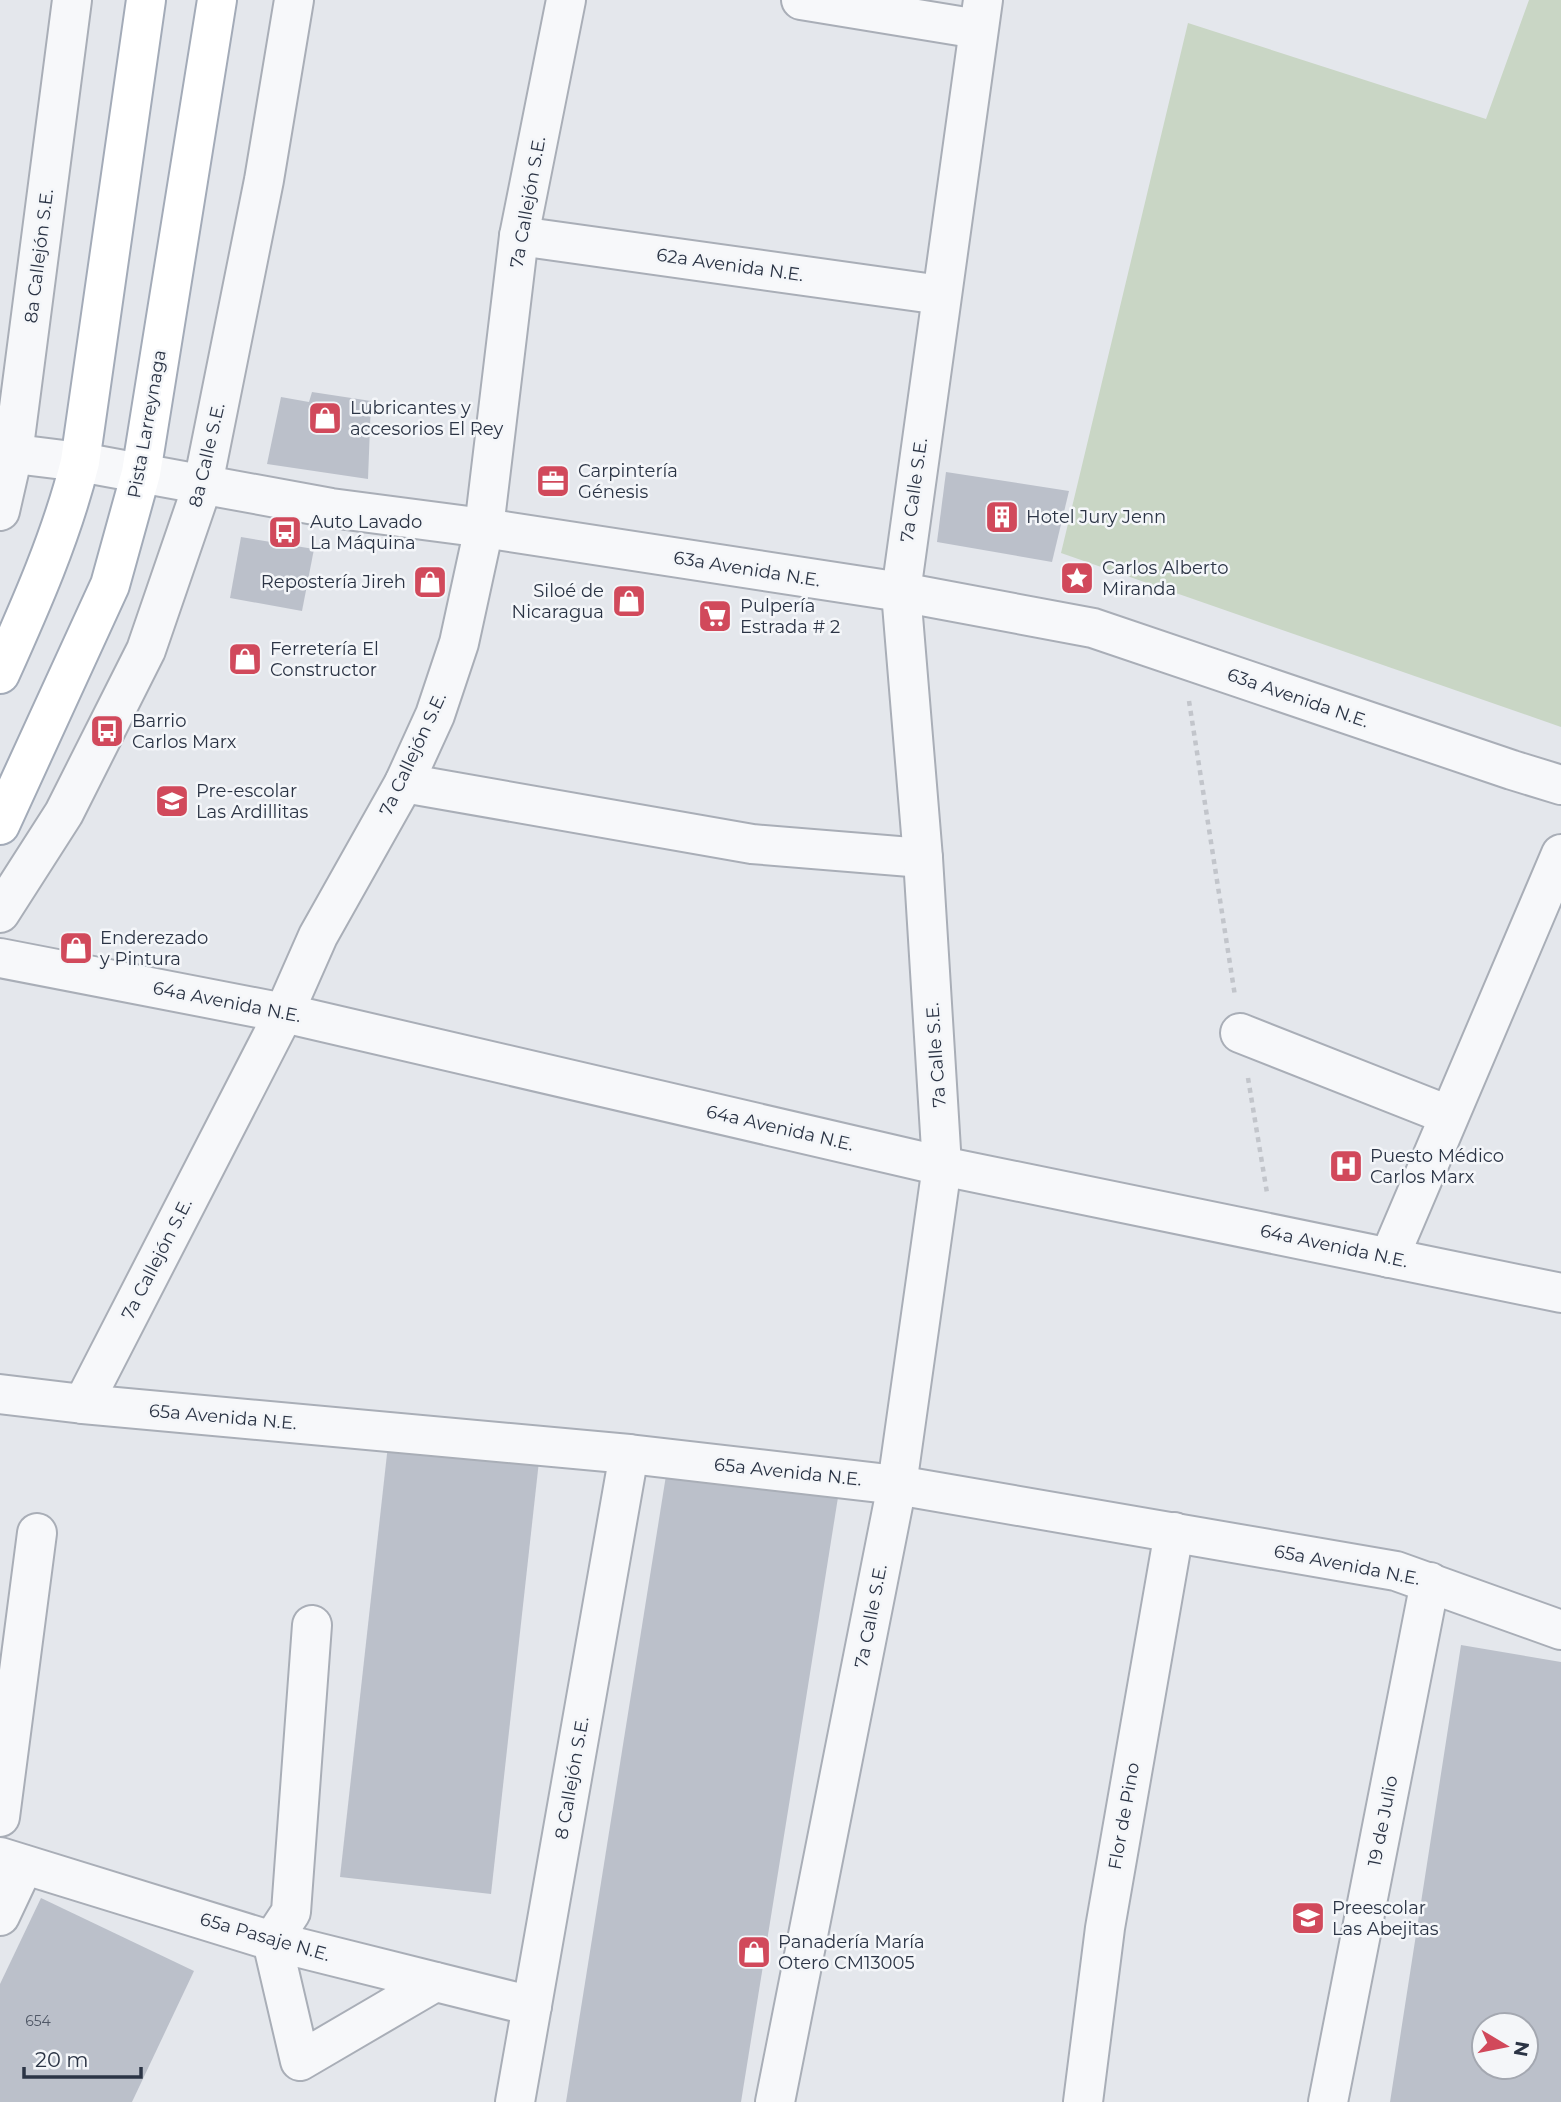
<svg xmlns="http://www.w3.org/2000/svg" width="1561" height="2102" font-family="Montserrat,sans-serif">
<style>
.green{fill:#c9d6c5}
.building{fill:#bbc0ca;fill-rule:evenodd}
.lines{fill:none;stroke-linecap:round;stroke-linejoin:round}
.minor-casing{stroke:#a9aeb7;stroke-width:42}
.major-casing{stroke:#a3abb8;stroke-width:42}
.path{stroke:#c2c5cb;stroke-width:4.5;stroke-dasharray:5 5;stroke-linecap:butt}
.minor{stroke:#f7f8fa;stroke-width:38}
.major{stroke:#fff;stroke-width:38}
.labels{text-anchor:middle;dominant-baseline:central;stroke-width:5;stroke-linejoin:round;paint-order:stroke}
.number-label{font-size:14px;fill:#4f5766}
.street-label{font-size:18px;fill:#2b3445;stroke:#f4f6f9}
.poi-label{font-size:18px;fill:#2b3445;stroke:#f4f6f9;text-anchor:start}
</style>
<rect width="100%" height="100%" fill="#e4e7ec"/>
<polygon class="green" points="1529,0 1561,0 1561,727 1061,553 1188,23 1486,119"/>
<g class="building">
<polygon points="312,392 371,401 368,479 267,464 281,397 309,402"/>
<polygon points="946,472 1069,491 1052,562 937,542"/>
<polygon points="241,537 314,549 302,611 230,598"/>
<polygon points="389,1436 540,1452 491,1894 340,1877"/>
<polygon points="668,1463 839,1491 797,1755 741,2102 566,2102"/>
<path d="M1461,1645L1561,1662V2102H1390ZM1484,2025H1526V2067H1484Z"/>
<polygon points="41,1898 194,1971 132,2102 0,2102 0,1984"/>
</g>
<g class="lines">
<g class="minor-casing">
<g id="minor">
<polyline points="801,0 978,29"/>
<polyline points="519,236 941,295"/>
<polyline points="0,452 80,462 331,508 484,528 901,592 1093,628 1512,770 1561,785"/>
<polyline points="0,511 13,454 72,0"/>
<polyline points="404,783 752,844 923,858"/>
<polyline points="0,913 64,813 146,650 203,484 264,180 294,0"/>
<polyline points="0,958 284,1013 942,1166 1561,1293"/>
<polyline points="1240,1033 1448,1115"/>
<polyline points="1389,1258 1561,854"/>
<polyline points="0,1394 83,1404 629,1454 897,1485 1396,1571 1561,1630"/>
<polyline points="83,1404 284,1013 318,936 404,783 435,715 459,643 484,528 519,236 566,0"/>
<polyline points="312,1625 291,1912 272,1941 300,2061 435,1982"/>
<polyline points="0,1817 37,1533"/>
<polyline points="0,1857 272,1941 532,2006"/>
<polyline points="0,1916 24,1865"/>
<polyline points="515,2102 629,1454"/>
<polyline points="775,2102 897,1485 942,1166 923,858 901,592 983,0"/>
<polyline points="1083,2102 1105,1928 1174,1532"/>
<polyline points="1328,2102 1430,1582"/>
</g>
</g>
<g class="major-casing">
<g id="major">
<path d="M0,674C31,605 62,535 80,462L146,0"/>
<polyline points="0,825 110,585 141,473 217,0"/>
</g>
</g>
<g class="path">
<polyline points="1189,701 1235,996"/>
<polyline points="1248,1078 1267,1193"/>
</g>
<use href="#minor" class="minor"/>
<use href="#major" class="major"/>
</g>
<defs>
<g id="shop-square" transform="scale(1.75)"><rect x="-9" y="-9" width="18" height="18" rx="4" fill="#d1495b" stroke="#f4f6f9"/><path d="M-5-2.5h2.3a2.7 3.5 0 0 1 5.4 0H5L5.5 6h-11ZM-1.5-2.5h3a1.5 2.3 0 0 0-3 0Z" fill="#fff"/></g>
<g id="office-square" transform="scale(1.75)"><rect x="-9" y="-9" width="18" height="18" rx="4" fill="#d1495b" stroke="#f4f6f9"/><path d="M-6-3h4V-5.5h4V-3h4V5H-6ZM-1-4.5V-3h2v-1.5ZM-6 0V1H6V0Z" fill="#fff"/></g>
<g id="building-square" transform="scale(1.75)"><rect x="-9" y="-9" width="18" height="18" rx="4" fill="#d1495b" stroke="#f4f6f9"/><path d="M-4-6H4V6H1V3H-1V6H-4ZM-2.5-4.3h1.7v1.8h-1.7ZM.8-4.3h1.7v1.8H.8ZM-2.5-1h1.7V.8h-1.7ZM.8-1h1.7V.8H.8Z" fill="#fff"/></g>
<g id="bus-square" transform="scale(1.75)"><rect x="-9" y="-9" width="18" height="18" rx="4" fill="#d1495b" stroke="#f4f6f9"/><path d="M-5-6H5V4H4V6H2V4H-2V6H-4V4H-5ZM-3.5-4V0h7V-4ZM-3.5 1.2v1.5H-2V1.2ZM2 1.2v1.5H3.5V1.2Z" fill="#fff"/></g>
<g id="sight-square" transform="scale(1.75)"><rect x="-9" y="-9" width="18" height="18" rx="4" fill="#d1495b" stroke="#f4f6f9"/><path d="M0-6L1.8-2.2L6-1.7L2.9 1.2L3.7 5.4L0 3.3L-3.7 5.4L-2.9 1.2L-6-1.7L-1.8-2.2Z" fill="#fff"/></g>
<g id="supermarket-square" transform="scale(1.75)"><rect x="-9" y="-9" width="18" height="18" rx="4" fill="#d1495b" stroke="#f4f6f9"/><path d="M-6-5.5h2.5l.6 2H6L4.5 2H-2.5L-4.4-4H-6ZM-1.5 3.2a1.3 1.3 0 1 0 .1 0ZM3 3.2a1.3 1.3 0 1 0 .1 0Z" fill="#fff"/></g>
<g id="school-square" transform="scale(1.75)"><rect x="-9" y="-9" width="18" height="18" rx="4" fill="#d1495b" stroke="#f4f6f9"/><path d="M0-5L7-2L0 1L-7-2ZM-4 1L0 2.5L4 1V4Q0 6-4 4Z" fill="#fff"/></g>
<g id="hospital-square" transform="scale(1.75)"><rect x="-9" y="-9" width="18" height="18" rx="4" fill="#d1495b" stroke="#f4f6f9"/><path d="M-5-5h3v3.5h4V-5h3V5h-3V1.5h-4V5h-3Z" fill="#fff"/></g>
</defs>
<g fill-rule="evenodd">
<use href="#shop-square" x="325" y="418"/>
<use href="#office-square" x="553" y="481"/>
<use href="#building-square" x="1002" y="517"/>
<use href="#bus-square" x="285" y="532"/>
<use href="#sight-square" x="1077" y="578"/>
<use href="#shop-square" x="430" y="582"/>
<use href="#shop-square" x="629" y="601"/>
<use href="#supermarket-square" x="715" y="616"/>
<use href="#shop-square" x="245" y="659"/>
<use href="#bus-square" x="107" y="731"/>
<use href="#school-square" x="172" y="801"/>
<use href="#shop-square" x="76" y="948"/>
<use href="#hospital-square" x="1346" y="1166"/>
<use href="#school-square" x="1308" y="1918"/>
<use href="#shop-square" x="754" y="1952"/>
</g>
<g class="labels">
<g class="number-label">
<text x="38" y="2021">654</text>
</g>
<g class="street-label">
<text transform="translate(528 202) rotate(-80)">7a Callejón S.E.</text>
<text transform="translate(39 256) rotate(-83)">8a Callejón S.E.</text>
<text transform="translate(730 265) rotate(8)">62a Avenida N.E.</text>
<text transform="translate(147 424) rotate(-80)">Pista Larreynaga</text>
<text transform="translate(207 455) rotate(-77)">8a Calle S.E.</text>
<text transform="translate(914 490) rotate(-82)">7a Calle S.E.</text>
<text transform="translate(747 569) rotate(9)">63a Avenida N.E.</text>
<text transform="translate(1298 698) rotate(19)">63a Avenida N.E.</text>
<text transform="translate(413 754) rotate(-65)">7a Callejón S.E.</text>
<text transform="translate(227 1002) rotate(11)">64a Avenida N.E.</text>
<text transform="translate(936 1055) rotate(-94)">7a Calle S.E.</text>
<text transform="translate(780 1128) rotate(13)">64a Avenida N.E.</text>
<text transform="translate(1334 1246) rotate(12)">64a Avenida N.E.</text>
<text transform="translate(157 1259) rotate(-63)">7a Callejón S.E.</text>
<text transform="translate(223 1417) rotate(5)">65a Avenida N.E.</text>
<text transform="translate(788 1472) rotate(6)">65a Avenida N.E.</text>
<text transform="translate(1347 1565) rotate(11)">65a Avenida N.E.</text>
<text transform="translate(871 1616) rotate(-79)">7a Calle S.E.</text>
<text transform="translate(572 1778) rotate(-80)">8 Callejón S.E.</text>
<text transform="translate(1124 1816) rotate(-80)">Flor de Pino</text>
<text transform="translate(1383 1821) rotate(-79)">19 de Julio</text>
<text transform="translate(265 1937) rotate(16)">65a Pasaje N.E.</text>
</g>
<g class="poi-label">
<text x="350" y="408">Lubricantes y<tspan x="350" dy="21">accesorios El Rey</tspan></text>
<text x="578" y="471">Carpintería<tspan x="578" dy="21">Génesis</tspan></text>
<text x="1026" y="517">Hotel Jury Jenn</text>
<text x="310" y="522">Auto Lavado<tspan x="310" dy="21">La Máquina</tspan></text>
<text x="1102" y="568">Carlos Alberto<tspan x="1102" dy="21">Miranda</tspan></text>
<text x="406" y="582" text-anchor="end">Repostería Jireh</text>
<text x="604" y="591" text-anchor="end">Siloé de<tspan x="604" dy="21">Nicaragua</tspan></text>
<text x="740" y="606">Pulpería<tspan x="740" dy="21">Estrada # 2</tspan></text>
<text x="270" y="649">Ferretería El<tspan x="270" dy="21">Constructor</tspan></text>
<text x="132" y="721">Barrio<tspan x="132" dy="21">Carlos Marx</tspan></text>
<text x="196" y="791">Pre-escolar<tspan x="196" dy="21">Las Ardillitas</tspan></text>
<text x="100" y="938">Enderezado<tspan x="100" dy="21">y Pintura</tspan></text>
<text x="1370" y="1156">Puesto Médico<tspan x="1370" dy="21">Carlos Marx</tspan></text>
<text x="1332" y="1908">Preescolar<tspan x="1332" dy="21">Las Abejitas</tspan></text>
<text x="778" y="1942">Panadería María<tspan x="778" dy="21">Otero CM13005</tspan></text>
</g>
</g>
<g transform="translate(1505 2046) rotate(100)"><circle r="33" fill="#f4f6f9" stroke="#a4a8b1" stroke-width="2"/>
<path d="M0-5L12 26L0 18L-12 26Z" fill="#d1495b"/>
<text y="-10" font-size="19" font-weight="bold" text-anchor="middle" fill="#2b3445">N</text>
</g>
<path d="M24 2067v10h117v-10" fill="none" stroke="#2b3445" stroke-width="3.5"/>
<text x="35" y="2067" font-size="21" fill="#2b3445" stroke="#f4f6f9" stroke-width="5" paint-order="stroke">20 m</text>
</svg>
